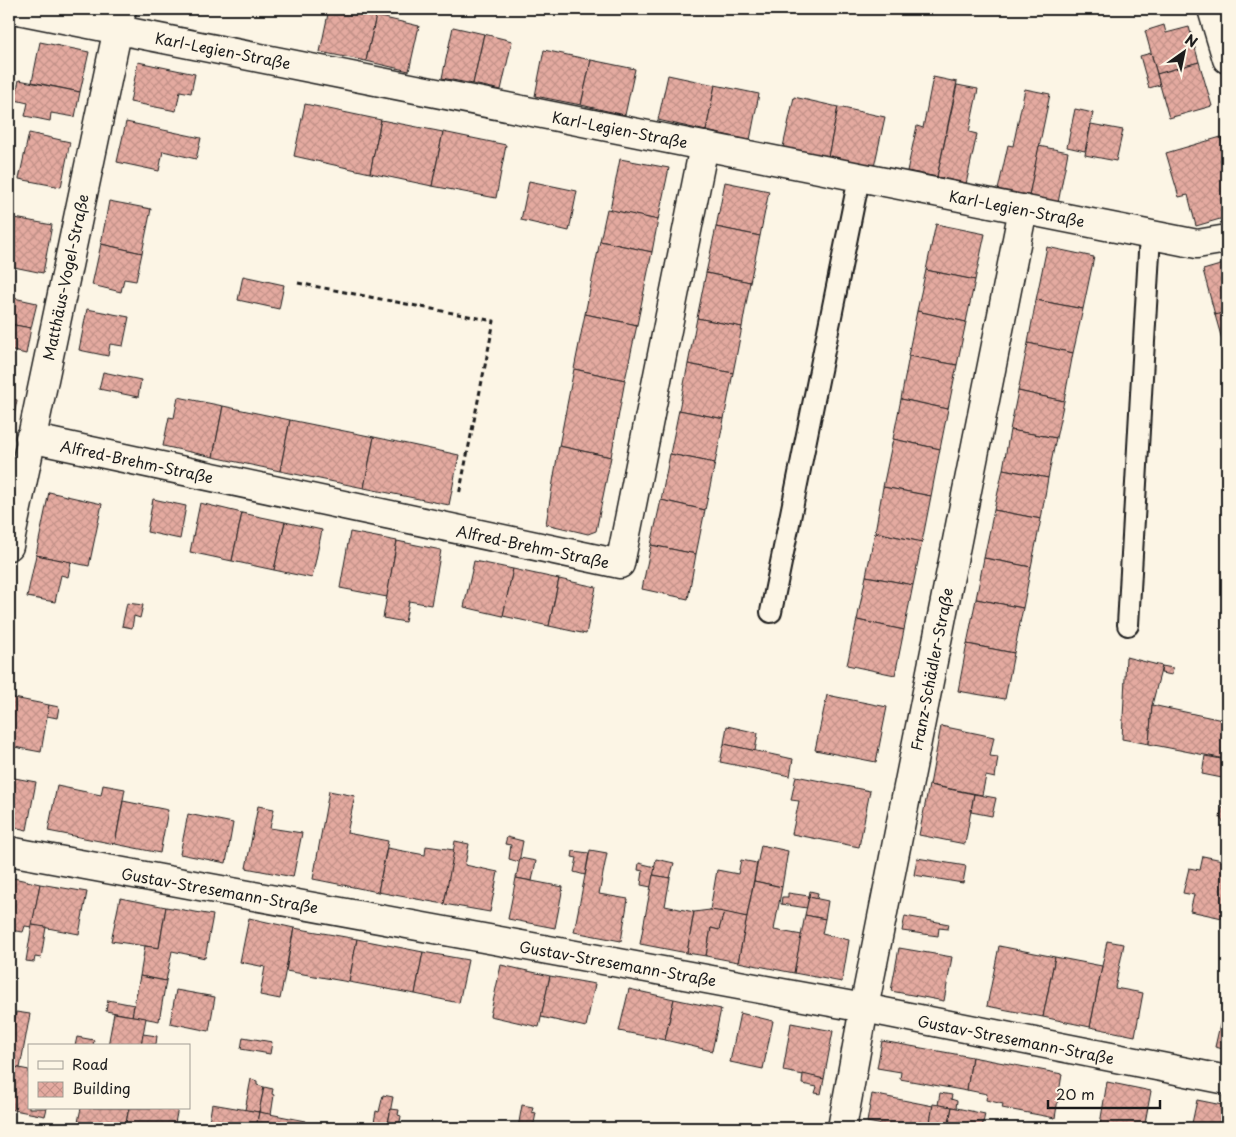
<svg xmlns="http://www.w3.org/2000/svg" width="1236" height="1137" font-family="'Playpen Sans',sans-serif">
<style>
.building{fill:url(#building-cross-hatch);stroke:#1c1c1c}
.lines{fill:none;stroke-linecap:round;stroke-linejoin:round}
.lane-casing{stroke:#1c1c1c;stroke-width:24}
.street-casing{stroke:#1c1c1c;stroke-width:31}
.path{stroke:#1c1c1c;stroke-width:3;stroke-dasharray:5 4;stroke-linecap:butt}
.lane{stroke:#fcf5e5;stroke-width:20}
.street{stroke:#fcf5e5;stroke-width:28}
.labels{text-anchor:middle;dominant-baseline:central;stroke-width:4;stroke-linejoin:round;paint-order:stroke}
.street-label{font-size:15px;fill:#1c1c1c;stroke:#fcf5e5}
</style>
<defs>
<pattern id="building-cross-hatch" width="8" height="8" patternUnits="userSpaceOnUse" patternTransform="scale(1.25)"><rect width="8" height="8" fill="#e4aaa0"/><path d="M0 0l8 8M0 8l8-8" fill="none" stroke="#c39289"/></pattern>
</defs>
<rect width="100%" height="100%" fill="#fcf5e5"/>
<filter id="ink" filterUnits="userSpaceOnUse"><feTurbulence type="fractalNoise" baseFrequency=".02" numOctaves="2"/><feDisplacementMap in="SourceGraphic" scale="10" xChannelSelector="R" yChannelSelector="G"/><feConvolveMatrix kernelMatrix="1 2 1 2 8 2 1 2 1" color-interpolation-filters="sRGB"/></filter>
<g filter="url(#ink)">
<g class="building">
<polygon points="329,9 342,9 376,16 366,61 320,52"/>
<polygon points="376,16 419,26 409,71 366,61"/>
<polygon points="1164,25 1166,33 1189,27 1199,62 1157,74 1145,31"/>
<polygon points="453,27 484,34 473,84 442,78"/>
<polygon points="484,34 512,41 501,90 473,84"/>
<polygon points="40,42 89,52 80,92 32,82"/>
<polygon points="544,50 591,60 581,105 535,96"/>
<polygon points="1151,53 1160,85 1149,88 1140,56"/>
<polygon points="591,60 635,69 625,115 581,105"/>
<polygon points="138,62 195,74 191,93 180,91 176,111 130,102"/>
<polygon points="1199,62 1212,106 1169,118 1157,74"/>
<polygon points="668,75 715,85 706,131 658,120"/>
<polygon points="933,77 957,82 937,177 907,171 917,126 923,128"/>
<polygon points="19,80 80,92 75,117 51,113 50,121 25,116 28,103 15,100"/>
<polygon points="715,85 759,94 750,140 706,131"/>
<polygon points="957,85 978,89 969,132 977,134 966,184 937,177"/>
<polygon points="1025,89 1050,94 1029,196 998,190 1008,145 1013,146"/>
<polygon points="794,97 838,107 828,157 783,147"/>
<polygon points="305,104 381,120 370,173 294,156"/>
<polygon points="838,107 885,117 874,167 828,157"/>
<polygon points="1075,109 1093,113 1085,151 1067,147"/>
<polygon points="9,114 14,115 12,130 9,129"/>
<polygon points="381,120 443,132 432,186 370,173"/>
<polygon points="126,122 201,138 196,159 163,151 159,171 117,162"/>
<polygon points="1091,124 1123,130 1116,161 1085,155"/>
<polygon points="443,132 506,145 496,198 432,186"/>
<polygon points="29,133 70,142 61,187 19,179"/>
<polygon points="1221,137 1227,160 1227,217 1196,226 1188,195 1179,197 1166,153"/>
<polygon points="1039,146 1068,152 1058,203 1029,196"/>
<polygon points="620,159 669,168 658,220 610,210"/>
<polygon points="529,181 577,191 569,231 521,220"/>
<polygon points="725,182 769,191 760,236 716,227"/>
<polygon points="109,201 151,209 142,253 101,244"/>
<polygon points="607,209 658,220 652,252 600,241"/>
<polygon points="15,218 52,225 43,273 9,266 9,239 11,239"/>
<polygon points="936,224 985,234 975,280 926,270"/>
<polygon points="716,227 760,236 750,282 706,273"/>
<polygon points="600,241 652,252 637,325 585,314"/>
<polygon points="101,244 142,253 136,281 124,279 121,292 92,285"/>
<polygon points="1047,247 1094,257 1083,309 1036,300"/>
<polygon points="1227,263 1227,312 1215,315 1203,270"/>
<polygon points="926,270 975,280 966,322 917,311"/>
<polygon points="706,273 750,282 742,327 697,318"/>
<polygon points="243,276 284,285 279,309 238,300"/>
<polygon points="9,297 37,303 31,328 9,324"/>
<polygon points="1036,300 1083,309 1073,353 1028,343"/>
<polygon points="87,309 129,317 123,346 110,344 108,356 79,350"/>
<polygon points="917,311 966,322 957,365 908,356"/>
<polygon points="1227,312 1227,357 1215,315"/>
<polygon points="585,314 637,325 625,380 574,369"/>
<polygon points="697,318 742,327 733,373 688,364"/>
<polygon points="9,324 31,328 26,354 9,350"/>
<polygon points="1028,343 1073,353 1064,401 1018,391"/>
<polygon points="909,356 957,365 948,409 901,399"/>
<polygon points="688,364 733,373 724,419 679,410"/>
<polygon points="574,369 625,380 611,457 559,446"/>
<polygon points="103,372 141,380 138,397 99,389"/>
<polygon points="1018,391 1064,401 1056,438 1010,430"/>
<polygon points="178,397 223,406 213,457 163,446 169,417 174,418"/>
<polygon points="9,398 17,400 9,442"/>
<polygon points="901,399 948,409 940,449 893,439"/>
<polygon points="223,406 290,420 280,471 213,457"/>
<polygon points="679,410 724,419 715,463 670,454"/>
<polygon points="290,420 374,437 364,488 280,471"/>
<polygon points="1010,430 1056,438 1048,478 1003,469"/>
<polygon points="374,437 459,455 449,505 364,488"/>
<polygon points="893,439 940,449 931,496 883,487"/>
<polygon points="559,446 611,457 596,531 588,534 546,524"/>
<polygon points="670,454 715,463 705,510 661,500"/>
<polygon points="1003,469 1048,478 1041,519 994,510"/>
<polygon points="883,487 931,496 922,542 875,532"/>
<polygon points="49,492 102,504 89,566 36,555"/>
<polygon points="153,499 186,506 180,539 147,532"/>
<polygon points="661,500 705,510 696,554 651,545"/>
<polygon points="200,503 242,513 232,561 190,552"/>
<polygon points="994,510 1041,519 1031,567 984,558"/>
<polygon points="242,513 285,522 274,570 232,561"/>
<polygon points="285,522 322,530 312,578 274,570"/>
<polygon points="350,532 397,541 387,597 340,588"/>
<polygon points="875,532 922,542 913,585 866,576"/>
<polygon points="397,541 441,550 431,605 409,601 405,622 383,618"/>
<polygon points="651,545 696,554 688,599 642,589"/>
<polygon points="36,555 71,562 68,577 61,575 55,602 27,597"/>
<polygon points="984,558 1031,567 1023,608 976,599"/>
<polygon points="474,561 513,569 503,616 464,607"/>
<polygon points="513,569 559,579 549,626 503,616"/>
<polygon points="866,576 913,585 904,630 857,620"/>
<polygon points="559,579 596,587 586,634 549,626"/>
<polygon points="976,599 1023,608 1014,653 967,644"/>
<polygon points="127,603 143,605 140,618 134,616 132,628 122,626"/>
<polygon points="857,620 904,630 895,675 847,665"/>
<polygon points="967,644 1014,653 1005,699 958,691"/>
<polygon points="1126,657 1162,666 1152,705 1149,744 1122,739"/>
<polygon points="1162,666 1173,668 1172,675 1161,673"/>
<polygon points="827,695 887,707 876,762 815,750"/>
<polygon points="9,697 49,705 41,752 9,746"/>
<polygon points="49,705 59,707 57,718 47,716"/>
<polygon points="1152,705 1227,721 1225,759 1149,744"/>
<polygon points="727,726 758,733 755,751 724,744"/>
<polygon points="941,726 994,737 990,756 998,757 995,778 986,776 982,795 930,785"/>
<polygon points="724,744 793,759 790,776 720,762"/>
<polygon points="1205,756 1227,760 1227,779 1202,774"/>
<polygon points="796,776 870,791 859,847 792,834 799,801 791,800"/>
<polygon points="9,777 36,782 27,830 9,826"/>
<polygon points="103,785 125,789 115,844 48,831 57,786 101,795"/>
<polygon points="929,785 974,794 965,844 919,835"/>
<polygon points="329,791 355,796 347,833 388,841 378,892 313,879"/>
<polygon points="974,794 996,798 992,816 971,812"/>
<polygon points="123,801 168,810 160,853 115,844"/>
<polygon points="258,806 274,809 270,828 302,833 293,877 246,868"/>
<polygon points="1227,806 1227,827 1220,818 1222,808"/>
<polygon points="188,814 233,823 226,863 180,854"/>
<polygon points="507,837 523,841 519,862 509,859 511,845 505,844"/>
<polygon points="455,841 469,844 465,865 498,872 490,912 444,904"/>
<polygon points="761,845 788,851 782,887 754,881"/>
<polygon points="426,846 454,850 444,904 378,892 387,848 425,855"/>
<polygon points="590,850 607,853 599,894 628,899 621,941 574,932"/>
<polygon points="573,851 589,853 585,875 574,872 577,858 572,857"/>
<polygon points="1203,856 1227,861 1227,919 1190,911 1194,895 1183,893 1189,868 1200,870"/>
<polygon points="520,858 536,861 532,881 516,878"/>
<polygon points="917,858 966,866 963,883 914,875"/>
<polygon points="656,859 674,863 670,878 653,875"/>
<polygon points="741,860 757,863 747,917 710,910 717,870 738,874"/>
<polygon points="639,863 655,867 651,887 641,885 643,871 638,870"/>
<polygon points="653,875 670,878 665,906 694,912 687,953 640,944"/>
<polygon points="9,877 40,884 32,927 25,926 23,932 9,930"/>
<polygon points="516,878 563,887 555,928 508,919"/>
<polygon points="754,881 782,887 774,930 802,935 794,973 738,962"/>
<polygon points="40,884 87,892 79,934 32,925"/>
<polygon points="810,891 818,893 817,899 809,897"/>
<polygon points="788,893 809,896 807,908 781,904 782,897 788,897"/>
<polygon points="809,897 828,901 825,919 805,915"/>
<polygon points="120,898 166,907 159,948 111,941"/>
<polygon points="166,907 213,915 205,958 172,951 166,981 140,976 145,946 159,948"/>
<polygon points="710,910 724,912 719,930 711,928 706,956 687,953 694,912"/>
<polygon points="724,912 747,917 738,962 706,956 711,928 719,930"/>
<polygon points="805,915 825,919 822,934 849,940 842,982 794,973"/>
<polygon points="905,916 949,924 948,929 939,928 938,936 902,931"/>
<polygon points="249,918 294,928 280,999 260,995 265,967 240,962"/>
<polygon points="32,925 46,927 41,958 35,957 34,962 26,961"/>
<polygon points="294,928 357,939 349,982 286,971"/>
<polygon points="357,939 423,952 415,994 349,982"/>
<polygon points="1107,941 1124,944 1115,988 1143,993 1135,1036 1090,1027"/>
<polygon points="999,946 1055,957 1043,1017 987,1006"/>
<polygon points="899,948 952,957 944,1001 891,991"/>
<polygon points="423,952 468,960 459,1003 415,994"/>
<polygon points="1055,957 1102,966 1090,1027 1043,1017"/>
<polygon points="501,965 550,976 539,1027 490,1016"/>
<polygon points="140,976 166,981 159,1021 132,1016"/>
<polygon points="550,976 595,984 586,1027 541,1017"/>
<polygon points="629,989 674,999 665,1040 619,1031"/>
<polygon points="176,990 215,997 209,1031 170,1023"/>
<polygon points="1227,994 1227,1050 1215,1047"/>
<polygon points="674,999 721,1009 712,1051 665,1040"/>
<polygon points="108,1000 134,1005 132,1016 106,1011"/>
<polygon points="16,1012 30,1014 20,1068 9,1066 9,1050"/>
<polygon points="114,1013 146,1018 141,1046 108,1046"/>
<polygon points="740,1013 773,1021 763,1069 730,1062"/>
<polygon points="791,1023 833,1031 824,1079 783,1071"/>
<polygon points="143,1034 157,1036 156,1044 141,1046"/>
<polygon points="77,1037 94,1040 93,1046 75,1046"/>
<polygon points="243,1037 272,1042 270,1054 241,1049"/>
<polygon points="882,1041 972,1057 967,1091 900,1079 901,1072 877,1068"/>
<polygon points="972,1057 1062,1074 1055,1118 1002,1108 1003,1104 986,1100 987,1094 967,1090"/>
<polygon points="9,1066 29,1070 29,1108 47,1108 45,1116 9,1109"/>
<polygon points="803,1074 824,1079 821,1094 815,1093 817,1087 802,1084"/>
<polygon points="251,1079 257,1081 257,1085 264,1087 259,1112 245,1110"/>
<polygon points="1107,1082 1151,1091 1144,1128 1121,1128 1100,1124"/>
<polygon points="264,1087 273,1089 272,1094 274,1095 271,1115 259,1112"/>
<polygon points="940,1093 952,1095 951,1099 957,1101 956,1108 938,1105"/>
<polygon points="872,1094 933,1106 929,1128 900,1128 867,1122"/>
<polygon points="383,1095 393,1097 387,1128 373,1128 376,1111 379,1112"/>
<polygon points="1197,1100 1227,1106 1227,1128 1191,1128"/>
<polygon points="212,1104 259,1112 256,1128 208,1128"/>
<polygon points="933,1104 952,1107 948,1128 929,1128"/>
<polygon points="522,1105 533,1107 532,1112 536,1113 533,1128 518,1128"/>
<polygon points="952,1107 985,1114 982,1128 949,1123"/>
<polygon points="81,1108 129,1108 125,1128 78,1122"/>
<polygon points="129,1108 178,1108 174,1128 125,1128"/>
<polygon points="391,1109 399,1110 398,1115 401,1116 399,1128 387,1128"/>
<polygon points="259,1112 306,1121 305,1128 256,1128"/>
</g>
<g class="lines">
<g class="lane-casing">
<g id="lane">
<polyline points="771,612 859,178"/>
<polyline points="1128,625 1150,235"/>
</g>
</g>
<g class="street-casing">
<g id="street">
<polyline points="13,9 1197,244 1227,239"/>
<polyline points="1212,9 1227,59"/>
<polyline points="30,438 620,564 704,146"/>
<polyline points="9,546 122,9"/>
<polyline points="9,851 864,1008 1227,1080"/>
<polyline points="842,1128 864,1008 1023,209"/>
</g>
</g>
<polyline class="path" points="298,283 494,321 459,495"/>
<use href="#lane" class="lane"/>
<use href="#street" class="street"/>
</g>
</g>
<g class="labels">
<g class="street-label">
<text transform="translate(223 50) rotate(11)">Karl-Legien-Straße</text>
<text transform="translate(620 129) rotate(11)">Karl-Legien-Straße</text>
<text transform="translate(1017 208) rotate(11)">Karl-Legien-Straße</text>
<text transform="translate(65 277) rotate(-78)">Matthäus-Vogel-Straße</text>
<text transform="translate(137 461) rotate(12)">Alfred-Brehm-Straße</text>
<text transform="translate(533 546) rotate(12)">Alfred-Brehm-Straße</text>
<text transform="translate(931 669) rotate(-79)">Franz-Schädler-Straße</text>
<text transform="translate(220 890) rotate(10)">Gustav-Stresemann-Straße</text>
<text transform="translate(618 963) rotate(10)">Gustav-Stresemann-Straße</text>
<text transform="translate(1016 1039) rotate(11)">Gustav-Stresemann-Straße</text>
</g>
</g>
<rect width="1236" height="1137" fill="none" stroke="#fcf5e5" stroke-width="30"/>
<rect x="15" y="15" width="1206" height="1107" fill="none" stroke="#1c1c1c" stroke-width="2" filter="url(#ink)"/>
<rect x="28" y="1044" width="162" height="65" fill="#fcf5e5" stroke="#a29e95"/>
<rect x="38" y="1061" width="25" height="8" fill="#fcf5e5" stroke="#a29e95"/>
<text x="72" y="1070" font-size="15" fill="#1c1c1c">Road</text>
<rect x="38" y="1082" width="25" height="15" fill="url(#building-cross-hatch)" stroke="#a29e95"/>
<text x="72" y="1094" font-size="15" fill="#1c1c1c">Building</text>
<g transform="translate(1184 52) rotate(33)" stroke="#fcf5e5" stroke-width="4" paint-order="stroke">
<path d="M0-4L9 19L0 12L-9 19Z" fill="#1c1c1c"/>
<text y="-8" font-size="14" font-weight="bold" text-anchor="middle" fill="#1c1c1c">N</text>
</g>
<path d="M1048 1100v8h112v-8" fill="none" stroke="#1c1c1c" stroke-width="2.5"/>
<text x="1056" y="1100" font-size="15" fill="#1c1c1c" stroke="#fcf5e5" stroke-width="4" paint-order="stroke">20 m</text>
</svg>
